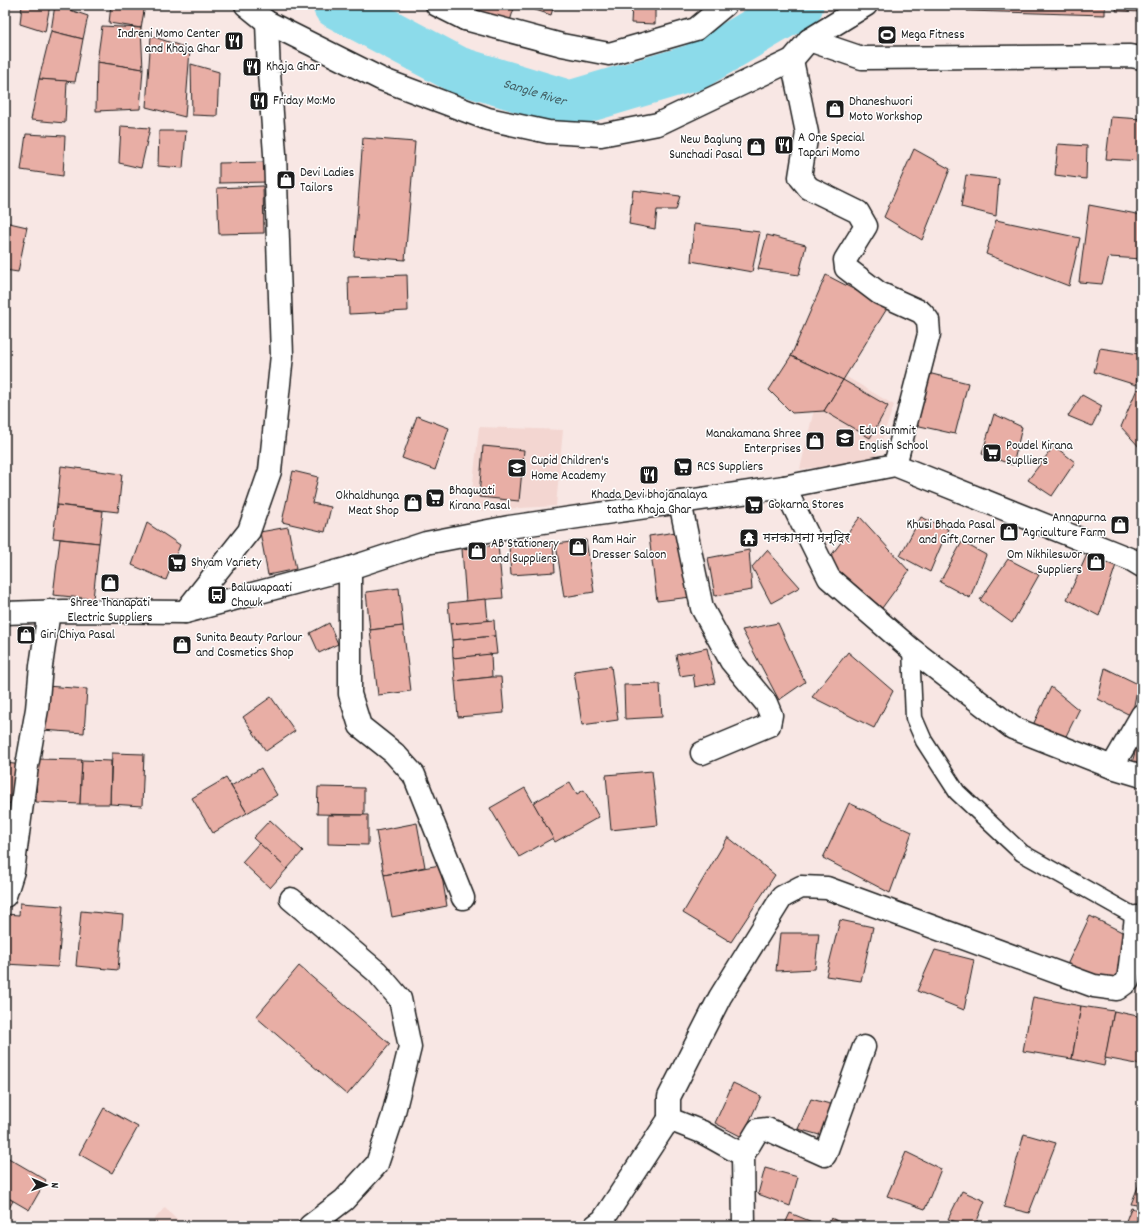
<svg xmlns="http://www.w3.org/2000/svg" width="1147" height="1231" font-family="Dekko,'Playpen Sans Deva',sans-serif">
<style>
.built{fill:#f3d6d1}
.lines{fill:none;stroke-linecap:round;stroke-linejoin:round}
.river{stroke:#8cdbea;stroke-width:47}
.building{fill:#e8aea5;stroke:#1c1c1c}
.lane-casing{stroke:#1c1c1c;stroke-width:19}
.street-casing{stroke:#1c1c1c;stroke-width:25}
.lane{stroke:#fff;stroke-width:16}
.street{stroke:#fff;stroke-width:22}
.labels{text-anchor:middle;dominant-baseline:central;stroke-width:3;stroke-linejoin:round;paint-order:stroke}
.poi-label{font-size:13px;fill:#1c1c1c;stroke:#fff;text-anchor:start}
.water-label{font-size:14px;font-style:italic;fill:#435f64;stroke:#fff}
</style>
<rect width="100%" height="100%" fill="#f8e7e4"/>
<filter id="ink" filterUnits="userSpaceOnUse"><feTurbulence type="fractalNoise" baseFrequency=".025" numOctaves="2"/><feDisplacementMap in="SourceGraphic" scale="8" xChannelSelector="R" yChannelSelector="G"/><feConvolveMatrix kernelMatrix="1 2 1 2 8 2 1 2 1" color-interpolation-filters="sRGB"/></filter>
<g filter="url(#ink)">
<g class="built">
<polygon points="835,370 894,405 874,462 800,469 813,414"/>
<polygon points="479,427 563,430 556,506 470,511"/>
<polygon points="165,1207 184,1226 149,1226"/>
</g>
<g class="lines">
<path class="river" id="s1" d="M336,5L458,70L570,104L695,67L800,5"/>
</g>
<g class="building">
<polygon points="22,5 50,5 45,32 20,24"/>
<polygon points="55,5 88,16 83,39 51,31"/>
<polygon points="111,5 145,5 141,28 109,23"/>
<polygon points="477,5 515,5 510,21 476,10"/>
<polygon points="520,5 554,5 551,15"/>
<polygon points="632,5 655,5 655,24 631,23"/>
<polygon points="968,5 1105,5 1105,15 967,11"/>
<polygon points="1117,5 1142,5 1142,12 1116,11"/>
<polygon points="102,26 141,28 143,69 97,62"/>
<polygon points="51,31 83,39 75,82 39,79"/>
<polygon points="151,36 190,49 185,117 146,107"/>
<polygon points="97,62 143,69 140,109 96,111"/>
<polygon points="191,64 219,72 217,116 192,115"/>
<polygon points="39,79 67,81 65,123 31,120"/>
<polygon points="1111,117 1142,119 1142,161 1106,159"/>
<polygon points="121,126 150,128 141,168 119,163"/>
<polygon points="159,131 186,131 183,168 158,166"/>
<polygon points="26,134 65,136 63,176 21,170"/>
<polygon points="363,138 415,142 405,260 354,256"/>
<polygon points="1058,144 1087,146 1086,179 1055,175"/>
<polygon points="914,149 950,169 922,240 884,217"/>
<polygon points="269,162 269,182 219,183 219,163"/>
<polygon points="966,175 999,179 996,216 961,207"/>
<polygon points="263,186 264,233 219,234 217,188"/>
<polygon points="633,190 680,196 676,210 657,210 655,229 629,224"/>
<polygon points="1089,205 1142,215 1142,259 1109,257 1102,284 1079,282"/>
<polygon points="996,220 1080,238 1069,286 986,254"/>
<polygon points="5,222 27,227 18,272 5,270"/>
<polygon points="694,224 760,232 752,272 691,261"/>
<polygon points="767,235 806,245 799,275 758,269"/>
<polygon points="407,275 408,311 349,314 348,277"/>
<polygon points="826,275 888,307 843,380 791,356"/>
<polygon points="1100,348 1139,354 1136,385 1094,372"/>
<polygon points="791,356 843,380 824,411 792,413 769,390"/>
<polygon points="924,372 968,383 955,434 911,424"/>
<polygon points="843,380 888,406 870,438 824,411"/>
<polygon points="1137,389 1142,391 1142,450 1121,427"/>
<polygon points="1082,395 1102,406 1092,426 1068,416"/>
<polygon points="994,414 1022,427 1013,465 982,454"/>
<polygon points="417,416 449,428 435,470 402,458"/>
<polygon points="483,446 524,450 519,501 479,497"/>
<polygon points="1054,446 1075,462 1052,496 1028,480"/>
<polygon points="61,466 122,474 118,512 57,505"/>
<polygon points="293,471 318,477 312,503 331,507 325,532 282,522"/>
<polygon points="57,505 103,511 99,543 53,538"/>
<polygon points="860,517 909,571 882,608 827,561"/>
<polygon points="921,517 948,529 930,572 900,556"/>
<polygon points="147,523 180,545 166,580 132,565"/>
<polygon points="288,527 296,569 268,575 260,532"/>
<polygon points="683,531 691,597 657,601 649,536"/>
<polygon points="60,539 99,543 93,599 53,595"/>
<polygon points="586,540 594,592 564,597 556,544"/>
<polygon points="962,542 986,555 970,598 940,582"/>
<polygon points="553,543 555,572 511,575 509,546"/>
<polygon points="498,545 503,598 466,601 462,549"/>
<polygon points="749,550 752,590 715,596 708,558"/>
<polygon points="767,550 800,587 771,603 752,567"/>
<polygon points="1089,550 1117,562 1099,616 1067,599"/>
<polygon points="1008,559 1039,575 1012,623 980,600"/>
<polygon points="399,588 403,626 370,630 366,592"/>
<polygon points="486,599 488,621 450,624 448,603"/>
<polygon points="494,620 495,636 452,640 450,624"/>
<polygon points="329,623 338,644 319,653 310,633"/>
<polygon points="778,623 805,682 779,700 742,630"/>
<polygon points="403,626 411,691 378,695 370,630"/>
<polygon points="495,636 497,654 453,658 452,640"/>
<polygon points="707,648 715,683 695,687 693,674 680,676 676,655"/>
<polygon points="848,652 893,691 874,728 812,697"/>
<polygon points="491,654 492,677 455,681 453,658"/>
<polygon points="611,666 618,720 582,725 574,671"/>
<polygon points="1105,668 1138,684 1132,716 1098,699"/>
<polygon points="492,677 501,677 504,713 458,717 455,681"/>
<polygon points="660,684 662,717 625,719 624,685"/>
<polygon points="46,686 87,689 84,733 42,730"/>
<polygon points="1051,687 1079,710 1061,746 1032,727"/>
<polygon points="271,697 295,731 266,751 243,717"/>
<polygon points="1140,735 1142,737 1142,771 1131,766"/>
<polygon points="112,753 144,754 142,806 110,804"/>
<polygon points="37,759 82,760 80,804 36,802"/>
<polygon points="82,760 111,761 110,804 80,804"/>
<polygon points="5,763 23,765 19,804 5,803"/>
<polygon points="261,768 277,795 247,813 231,786"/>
<polygon points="652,771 658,825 611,830 606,775"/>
<polygon points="226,778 247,813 213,833 192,798"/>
<polygon points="570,782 577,794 584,790 599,817 555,842 533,803"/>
<polygon points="318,787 364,788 364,815 317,814"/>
<polygon points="525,788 553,838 519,857 490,808"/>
<polygon points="849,803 912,832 890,893 823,858"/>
<polygon points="328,815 368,815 368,845 328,844"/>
<polygon points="270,820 303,851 287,869 253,838"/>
<polygon points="417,823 425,867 384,875 376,831"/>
<polygon points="728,837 775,875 731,942 683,913"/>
<polygon points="259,843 287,869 270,888 242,862"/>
<polygon points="440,865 447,906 392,917 384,875"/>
<polygon points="20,903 63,906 58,967 5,964 5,914 19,915"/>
<polygon points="81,911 123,915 118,970 76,966"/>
<polygon points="1090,916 1126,934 1116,985 1067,965"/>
<polygon points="840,920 873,927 861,981 826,976"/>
<polygon points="780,933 819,933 815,969 776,971"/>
<polygon points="935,950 974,960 964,1010 917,991"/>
<polygon points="299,966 390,1044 347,1095 256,1017"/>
<polygon points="1033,997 1081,1006 1072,1059 1023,1051"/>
<polygon points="1081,1006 1114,1011 1104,1066 1072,1059"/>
<polygon points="1114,1011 1142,1017 1142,1065 1105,1058"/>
<polygon points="733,1083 761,1096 742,1137 715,1123"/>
<polygon points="811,1099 834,1105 823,1136 798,1129"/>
<polygon points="104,1108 138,1127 112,1173 79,1154"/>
<polygon points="1024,1134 1056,1143 1029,1213 1004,1207"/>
<polygon points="906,1152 941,1169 925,1209 887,1196"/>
<polygon points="5,1156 46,1180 29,1210 5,1196"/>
<polygon points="765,1168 798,1177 790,1206 758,1194"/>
<polygon points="1142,1177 1142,1206 1131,1204"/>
<polygon points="962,1191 985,1201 975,1226 967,1226 948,1219"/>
<polygon points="5,1196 13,1201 5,1215"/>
<polygon points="1131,1208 1142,1211 1142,1226 1124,1226"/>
<polygon points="790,1213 817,1224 817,1226 784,1226"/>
<polygon points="831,1218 849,1226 828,1226"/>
</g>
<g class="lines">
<g class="lane-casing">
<polyline id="lane" points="911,649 914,718 924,741 957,792 1022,853 1136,917"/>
</g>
<g class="street-casing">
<g id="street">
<polyline points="246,5 267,22 381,79 488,119 548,132 601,135 658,124 792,60 809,40 866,5"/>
<polyline points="437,5 465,19 466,5"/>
<polyline points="465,19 562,45 609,54 696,29 725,5"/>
<polyline points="809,40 862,58 1130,56 1142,58"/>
<polyline points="792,60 807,133 800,177 809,188 858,212 866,226 845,260 846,268 879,293 921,312 928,320 929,334 895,465"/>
<polyline points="784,487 829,578 911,649 1013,728 1112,767 1142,776"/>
<polyline points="680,502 702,608 731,661 766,703 771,715 769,725 702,753"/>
<polyline points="350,568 350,694 360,726 394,753 414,775 463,898"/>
<polyline points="185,612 249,531 270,471 282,355 275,154 269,73 267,22"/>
<polyline points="5,613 64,611 185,612 350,568 426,543 509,527 784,487 895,465 1132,560 1142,566"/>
<polyline points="1112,767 1142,715"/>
<polyline points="5,896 13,871 27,766 37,709 41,666 49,611"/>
<polyline points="291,899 377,972 400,999 410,1047 393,1116 377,1164 344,1200 310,1226"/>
<polyline points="743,1155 758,1130 767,1129 825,1155 864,1047"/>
<polyline points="595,1226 603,1220 669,1119"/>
<polyline points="744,1226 743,1155 702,1132 669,1119 669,1097 720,997 782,897 801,887 827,888 1094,986 1117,989 1128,981 1136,917"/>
</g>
</g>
<use href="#lane" class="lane"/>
<use href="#street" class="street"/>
</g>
</g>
<defs>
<g id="stadium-square" transform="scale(1)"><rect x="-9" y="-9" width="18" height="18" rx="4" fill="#1c1c1c" stroke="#fff"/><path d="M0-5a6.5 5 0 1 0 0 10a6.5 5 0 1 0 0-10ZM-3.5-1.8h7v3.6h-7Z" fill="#fff"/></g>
<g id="restaurant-square" transform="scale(1)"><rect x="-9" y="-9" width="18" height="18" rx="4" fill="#1c1c1c" stroke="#fff"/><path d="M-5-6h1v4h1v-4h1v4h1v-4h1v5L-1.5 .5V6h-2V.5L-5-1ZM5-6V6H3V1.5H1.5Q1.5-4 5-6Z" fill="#fff"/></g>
<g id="shop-square" transform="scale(1)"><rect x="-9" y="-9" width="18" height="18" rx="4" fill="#1c1c1c" stroke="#fff"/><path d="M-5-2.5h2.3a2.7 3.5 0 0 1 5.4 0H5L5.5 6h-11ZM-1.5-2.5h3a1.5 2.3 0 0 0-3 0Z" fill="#fff"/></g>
<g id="school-square" transform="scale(1)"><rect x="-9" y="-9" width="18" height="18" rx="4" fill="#1c1c1c" stroke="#fff"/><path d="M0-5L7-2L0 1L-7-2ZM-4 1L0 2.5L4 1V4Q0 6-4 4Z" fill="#fff"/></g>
<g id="supermarket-square" transform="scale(1)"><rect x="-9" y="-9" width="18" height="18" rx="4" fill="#1c1c1c" stroke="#fff"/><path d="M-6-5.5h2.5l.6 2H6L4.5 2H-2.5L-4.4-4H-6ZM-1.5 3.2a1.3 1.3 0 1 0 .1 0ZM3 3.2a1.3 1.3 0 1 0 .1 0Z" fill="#fff"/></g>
<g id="temple-square" transform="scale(1)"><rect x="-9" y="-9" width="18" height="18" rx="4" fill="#1c1c1c" stroke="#fff"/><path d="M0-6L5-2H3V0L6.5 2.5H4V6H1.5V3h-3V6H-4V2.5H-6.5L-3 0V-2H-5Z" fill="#fff"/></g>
<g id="bus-square" transform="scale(1)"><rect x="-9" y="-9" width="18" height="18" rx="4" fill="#1c1c1c" stroke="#fff"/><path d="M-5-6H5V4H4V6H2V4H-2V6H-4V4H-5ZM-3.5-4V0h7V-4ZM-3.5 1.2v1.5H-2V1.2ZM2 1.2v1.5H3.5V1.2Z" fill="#fff"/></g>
</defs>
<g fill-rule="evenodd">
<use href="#stadium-square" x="887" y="35"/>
<use href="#restaurant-square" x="234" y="41"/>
<use href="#restaurant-square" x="252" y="67"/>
<use href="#restaurant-square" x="259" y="101"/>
<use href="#shop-square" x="835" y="109"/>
<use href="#restaurant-square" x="784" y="145"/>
<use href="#shop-square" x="756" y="147"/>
<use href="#shop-square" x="286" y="180"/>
<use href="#school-square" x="845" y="438"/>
<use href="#shop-square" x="815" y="441"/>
<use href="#supermarket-square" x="992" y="453"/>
<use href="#supermarket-square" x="683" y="467"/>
<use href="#school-square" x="517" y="468"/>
<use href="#restaurant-square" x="649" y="475"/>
<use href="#supermarket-square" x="435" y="498"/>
<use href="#shop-square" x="413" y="503"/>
<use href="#supermarket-square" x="754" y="505"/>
<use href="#shop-square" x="1120" y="525"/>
<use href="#shop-square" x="1009" y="532"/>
<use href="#temple-square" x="749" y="538"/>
<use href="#shop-square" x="578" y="547"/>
<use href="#shop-square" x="477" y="551"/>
<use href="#shop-square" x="1096" y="562"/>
<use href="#supermarket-square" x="177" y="563"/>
<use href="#shop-square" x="110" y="583"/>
<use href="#bus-square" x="217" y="595"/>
<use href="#shop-square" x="26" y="635"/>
<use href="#shop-square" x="182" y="645"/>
</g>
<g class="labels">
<g class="poi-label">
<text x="220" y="34" text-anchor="end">Indreni Momo Center<tspan x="220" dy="15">and Khaja Ghar</tspan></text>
<text x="901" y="35">Mega Fitness</text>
<text x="266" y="67">Khaja Ghar</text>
<text x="273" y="101">Friday Mo:Mo</text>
<text x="849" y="102">Dhaneshwori<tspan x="849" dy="15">Moto Workshop</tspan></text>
<text x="798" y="138">A One Special<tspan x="798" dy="15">Tapari Momo</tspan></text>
<text x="742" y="140" text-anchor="end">New Baglung<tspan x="742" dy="15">Sunchadi Pasal</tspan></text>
<text x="300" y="173">Devi Ladies<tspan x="300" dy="15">Tailors</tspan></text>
<text x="859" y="431">Edu Summit<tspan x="859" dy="15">English School</tspan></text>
<text x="801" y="434" text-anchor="end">Manakamana Shree<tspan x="801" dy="15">Enterprises</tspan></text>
<text x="1006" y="446">Poudel Kirana<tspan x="1006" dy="15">Suplliers</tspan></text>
<text x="531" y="461">Cupid Children's<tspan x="531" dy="15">Home Academy</tspan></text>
<text x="697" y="467">RCS Suppliers</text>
<text x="449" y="491">Bhagwati<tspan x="449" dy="15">Kirana Pasal</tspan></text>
<text x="649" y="495" text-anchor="middle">Khada Devi bhojanalaya<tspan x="649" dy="15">tatha Khaja Ghar</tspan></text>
<text x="399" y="496" text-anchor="end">Okhaldhunga<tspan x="399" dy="15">Meat Shop</tspan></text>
<text x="768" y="505">Gokarna Stores</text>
<text x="1106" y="518" text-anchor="end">Annapurna<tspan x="1106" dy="15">Agriculture Farm</tspan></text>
<text x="995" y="525" text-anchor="end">Khusi Bhada Pasal<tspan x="995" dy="15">and Gift Corner</tspan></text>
<text x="763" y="538">मनकामना मन्दिर</text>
<text x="592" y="540">Ram Hair<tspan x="592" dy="15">Dresser Saloon</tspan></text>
<text x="491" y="544">AB Stationery<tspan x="491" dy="15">and Suppliers</tspan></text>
<text x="1082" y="555" text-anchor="end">Om Nikhileswor<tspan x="1082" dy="15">Suppliers</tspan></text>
<text x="191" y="563">Shyam Variety</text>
<text x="231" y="588">Baluwapaati<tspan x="231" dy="15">Chowk</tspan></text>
<text x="110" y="603" text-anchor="middle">Shree Thanapati<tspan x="110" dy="15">Electric Suppliers</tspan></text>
<text x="40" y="635">Giri Chiya Pasal</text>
<text x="196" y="638">Sunita Beauty Parlour<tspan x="196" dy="15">and Cosmetics Shop</tspan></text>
</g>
<g class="water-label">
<text stroke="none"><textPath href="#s1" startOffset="218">Sangle River</textPath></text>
</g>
</g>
<rect width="1147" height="1231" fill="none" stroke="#fff" stroke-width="20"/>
<rect x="10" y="10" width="1127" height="1211" fill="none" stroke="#1c1c1c" stroke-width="1.5" filter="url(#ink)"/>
<g transform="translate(46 1185) rotate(92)" stroke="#ffffff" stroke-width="3" paint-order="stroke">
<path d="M0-3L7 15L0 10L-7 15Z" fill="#1c1c1c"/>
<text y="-6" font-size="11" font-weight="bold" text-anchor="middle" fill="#1c1c1c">N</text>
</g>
</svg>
